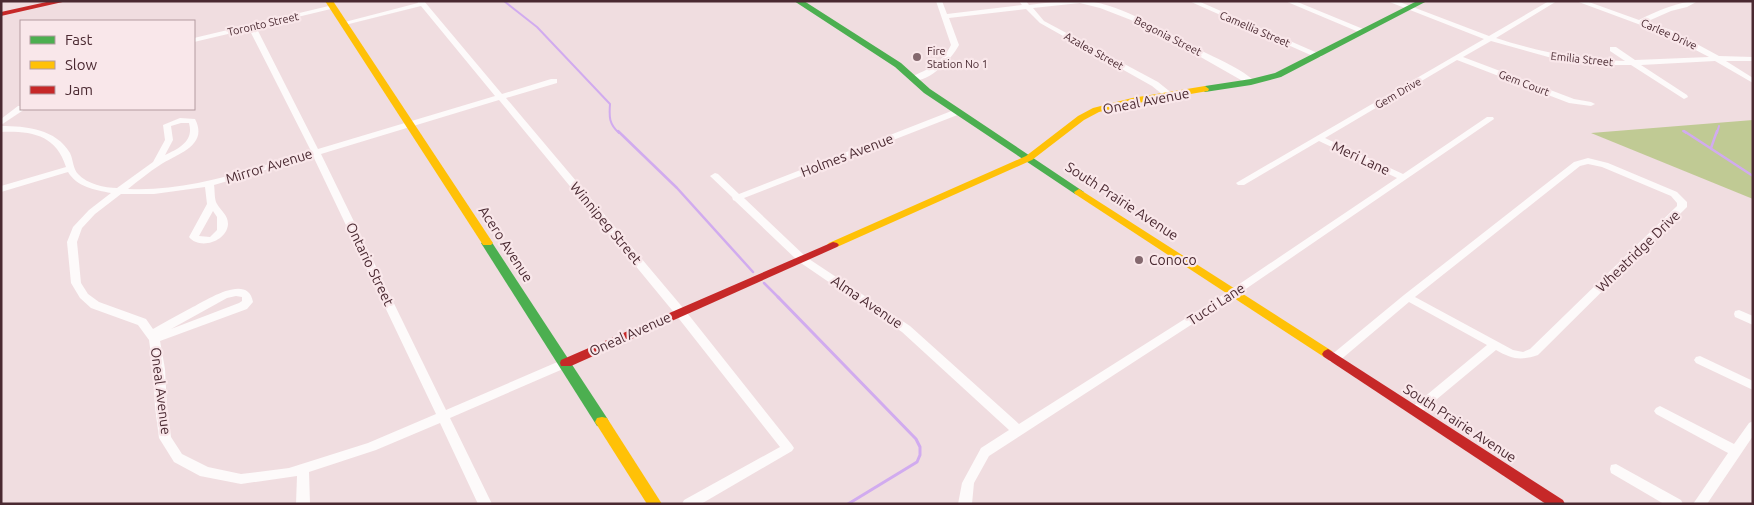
<svg xmlns="http://www.w3.org/2000/svg" width="1754" height="505" font-family="Ubuntu,sans-serif">
<style>
.green{fill:#c0ca94}
.lines{fill:none;stroke-linecap:round;stroke-linejoin:round}
.stream-far2{stroke:#d1abef;stroke-width:2}
.stream-far1{stroke:#d1abef;stroke-width:2.5}
.stream{stroke:#d1abef;stroke-width:3}
.street{fill:#fdfafa;fill-rule:evenodd}
.fast{fill:#4caf50;fill-rule:evenodd}
.slow{fill:#ffc107;fill-rule:evenodd}
.jam{fill:#c62828;fill-rule:evenodd}
.poi-dot{fill:#84686e;stroke:#f9e7ea;stroke-width:2}
.labels{text-anchor:middle;dominant-baseline:central;stroke-width:4.5;stroke-linejoin:round;paint-order:stroke}
.far-street-label{font-size:11px;fill:#4a2931;stroke:#f9e7ea}
.far-poi-label{font-size:11px;fill:#4a2931;stroke:#f9e7ea;text-anchor:start}
.street-label{font-size:14px;fill:#4a2931;stroke:#f9e7ea}
.poi-label{font-size:14px;fill:#4a2931;stroke:#f9e7ea;text-anchor:start}
</style>
<rect width="100%" height="100%" fill="#f0dde0"/>
<polygon class="green" points="1753,120 1753,199 1591,133"/>
<g class="lines">
<g class="stream-far2">
<path d="M504,1L537,27L610,104C609,117 609,124 619,133"/>
<polyline points="1683,131 1686,133"/>
<polyline points="1717,133 1719,126"/>
</g>
<g class="stream-far1">
<polyline points="618,131 677,188 753,272"/>
<polyline points="1684,131 1753,176"/>
<polyline points="1711,148 1717,131"/>
<polyline points="764,283 779,298"/>
</g>
<polyline class="stream" points="778,297 916,439 920,447 920,455 917,462 848,504"/>
<g class="street">
<path d="M417,1H424L502,94L551,79H557V83L506,98L684,309L792,445L794,448L792,451L701,504H682L684,500L780,447L676,315L499,100L321,154L446,410L562,360H570L572,363L570,366L450,418L492,504H478L440,423L376,450L309,472L310,504H296L297,476L241,484L200,476L174,462L159,438L155,407L153,369L149,340L138,325L91,308L80,298L71,283L67,242L73,227L89,210L111,193C95,190 77,187 68,172L1,192V186L66,167C56,135 32,131 1,132V126C26,126 56,129 70,153C73,159 73,169 78,174C87,184 105,188 117,188L153,162L165,140L163,125L180,118L195,119C209,146 177,154 160,165C149,172 138,181 128,189C190,192 252,169 311,151L249,29L194,42V38L333,5L336,7L335,8L256,27L318,149L495,96L421,6L345,25L341,23L418,3ZM181,123H189C194,141 180,148 165,155L173,140L171,126ZM313,156L436,414L368,443L289,468L241,474L208,467L182,454L171,437L167,407L165,369L160,341L247,309L253,302C248,272 205,301 191,308C178,315 165,322 153,329L146,319L99,302L88,294L81,283L77,242L82,228L95,214L121,194H154L205,187L207,204L189,237C199,250 227,242 228,224C228,215 221,211 217,204C214,199 215,190 214,185ZM213,211L217,217V230L210,237L199,236ZM236,296L242,297V301L239,303L171,329L227,298Z"/>
<path d="M936,1H942L947,14L1022,5L1019,1H1026L1029,5C1050,2 1074,0 1094,2C1130,9 1173,36 1206,53C1222,61 1242,69 1255,82L1254,84H1248L1183,47L1131,20L1100,8L1080,3L1033,8L1044,21L1158,82L1173,94V98H1167L1152,86L1040,23L1026,9L949,18L959,45C951,60 930,82 911,81V77C929,69 942,63 951,45Z"/>
<polygon points="1189,1 1198,1 1322,55 1321,57 1315,57"/>
<polygon points="1285,1 1295,1 1368,31 1361,33"/>
<path d="M1387,1H1397L1489,36L1549,1H1557L1496,38C1539,52 1580,60 1625,61L1610,51V47H1616L1635,60L1709,57L1665,34L1576,1H1586L1639,20C1657,11 1679,1 1698,1L1687,7L1671,11L1646,22L1671,30L1719,56L1753,57V61H1726L1753,78V83L1715,61L1641,65L1687,95L1688,97L1684,99L1631,65H1603L1559,60L1491,41L1463,57L1574,99L1591,102L1595,104L1591,106L1569,103L1457,60L1325,138L1403,174L1487,117H1493L1494,119L1237,295L989,456L974,483L972,504H958L962,483L981,448L1009,430L902,332L798,261L735,201L733,200L732,197L710,176L715,173L718,174L739,194L954,110H960V114L744,198L806,257L910,326L1019,424L1229,291L1397,178L1319,141L1244,185H1238L1236,183L1484,39Z"/>
<polygon points="18,106 21,106 21,109 25,109 1,125 1,119"/>
<path d="M1588,158L1608,163L1677,192L1687,202V207L1538,355C1520,361 1512,359 1496,350L1419,414L1415,416L1411,414L1409,411L1411,408L1487,345L1409,302L1338,362H1330L1328,359L1330,356L1404,295L1574,162ZM1588,164L1602,167L1671,196L1677,203V206L1530,349L1523,352L1513,350L1415,297L1580,166Z"/>
<polygon points="1739,310 1753,316 1753,325 1735,317 1734,314 1735,311"/>
<polygon points="1700,356 1753,381 1753,390 1696,363 1694,360 1696,357"/>
<polygon points="1660,406 1734,444 1749,423 1753,421 1753,436 1707,504 1693,504 1728,453 1656,414 1654,411 1656,408"/>
<polygon points="1616,464 1681,500 1683,504 1664,504 1611,473 1610,469 1611,465"/>
</g>
<g class="fast">
<polygon points="794,1 804,1 901,63 930,89 1084,192 1079,195 1075,194 924,93 895,67"/>
<polygon points="1417,1 1427,1 1281,77 1251,85 1205,92 1201,89 1205,86 1251,79 1275,73"/>
<polygon points="487,240 491,241 607,418 609,422 607,426 602,427 597,426 481,243"/>
</g>
<g class="slow">
<polygon points="325,1 333,1 493,243 491,245 483,245"/>
<polygon points="1205,86 1209,89 1208,91 1132,104 1099,112 1084,120 1032,160 837,247 829,247 827,245 829,243 1026,156 1078,116 1093,108 1132,98"/>
<polygon points="1079,189 1332,351 1334,354 1332,357 1324,357 1075,194 1074,192"/>
<polygon points="602,417 607,418 662,504 647,504 595,422 597,418"/>
</g>
<g class="jam">
<polygon points="51,1 67,1 1,16 1,12"/>
<polygon points="833,242 837,243 839,245 837,247 571,366 561,366 560,363 561,360"/>
<polygon points="1328,349 1563,500 1565,504 1546,504 1324,357 1322,354 1324,351"/>
</g>
</g>
<g class="poi-dot">
<circle cx="917" cy="57" r="5"/>
<circle cx="1139" cy="260" r="5"/>
</g>
<g class="labels">
<g class="far-street-label">
<text transform="translate(263 24) rotate(-13)">Toronto Street</text>
<text transform="translate(1255 29) rotate(23)">Camellia Street</text>
<text transform="translate(1669 34) rotate(24)">Carlee Drive</text>
<text transform="translate(1168 36) rotate(27)">Begonia Street</text>
<text transform="translate(1094 51) rotate(29)">Azalea Street</text>
<text transform="translate(1582 59) rotate(6)">Emilia Street</text>
<text transform="translate(1524 83) rotate(21)">Gem Court</text>
<text transform="translate(1398 93) rotate(-30)">Gem Drive</text>
</g>
<g class="far-poi-label">
<text x="927" y="51">Fire<tspan x="927" dy="13">Station No 1</tspan></text>
</g>
<g class="street-label">
<text transform="translate(1146 101) rotate(-11)">Oneal Avenue</text>
<text transform="translate(847 155) rotate(-21)">Holmes Avenue</text>
<text transform="translate(1361 158) rotate(25)">Meri Lane</text>
<text transform="translate(269 166) rotate(-17)">Mirror Avenue</text>
<text transform="translate(1122 201) rotate(33)">South Prairie Avenue</text>
<text transform="translate(606 223) rotate(50)">Winnipeg Street</text>
<text transform="translate(506 244) rotate(57)">Acero Avenue</text>
<text transform="translate(1638 251) rotate(-44)">Wheatridge Drive</text>
<text transform="translate(370 264) rotate(64)">Ontario Street</text>
<text transform="translate(867 302) rotate(34)">Alma Avenue</text>
<text transform="translate(1216 304) rotate(-33)">Tucci Lane</text>
<text transform="translate(630 334) rotate(-24)">Oneal Avenue</text>
<text transform="translate(161 391) rotate(83)">Oneal Avenue</text>
<text transform="translate(1460 423) rotate(33)">South Prairie Avenue</text>
</g>
<g class="poi-label">
<text x="1149" y="260">Conoco</text>
</g>
</g>
<rect width="1754" height="505" fill="none" stroke="#4a2931" stroke-width="5"/>
<rect x="20" y="20" width="175" height="90" fill="#f9e7ea" stroke="#b39ba0"/>
<rect x="30" y="36" width="25" height="8" fill="#4caf50" stroke="#b39ba0"/>
<text x="65" y="45" font-size="15" fill="#4a2931">Fast</text>
<rect x="30" y="61" width="25" height="8" fill="#ffc107" stroke="#b39ba0"/>
<text x="65" y="70" font-size="15" fill="#4a2931">Slow</text>
<rect x="30" y="86" width="25" height="8" fill="#c62828" stroke="#b39ba0"/>
<text x="65" y="95" font-size="15" fill="#4a2931">Jam</text>
</svg>
